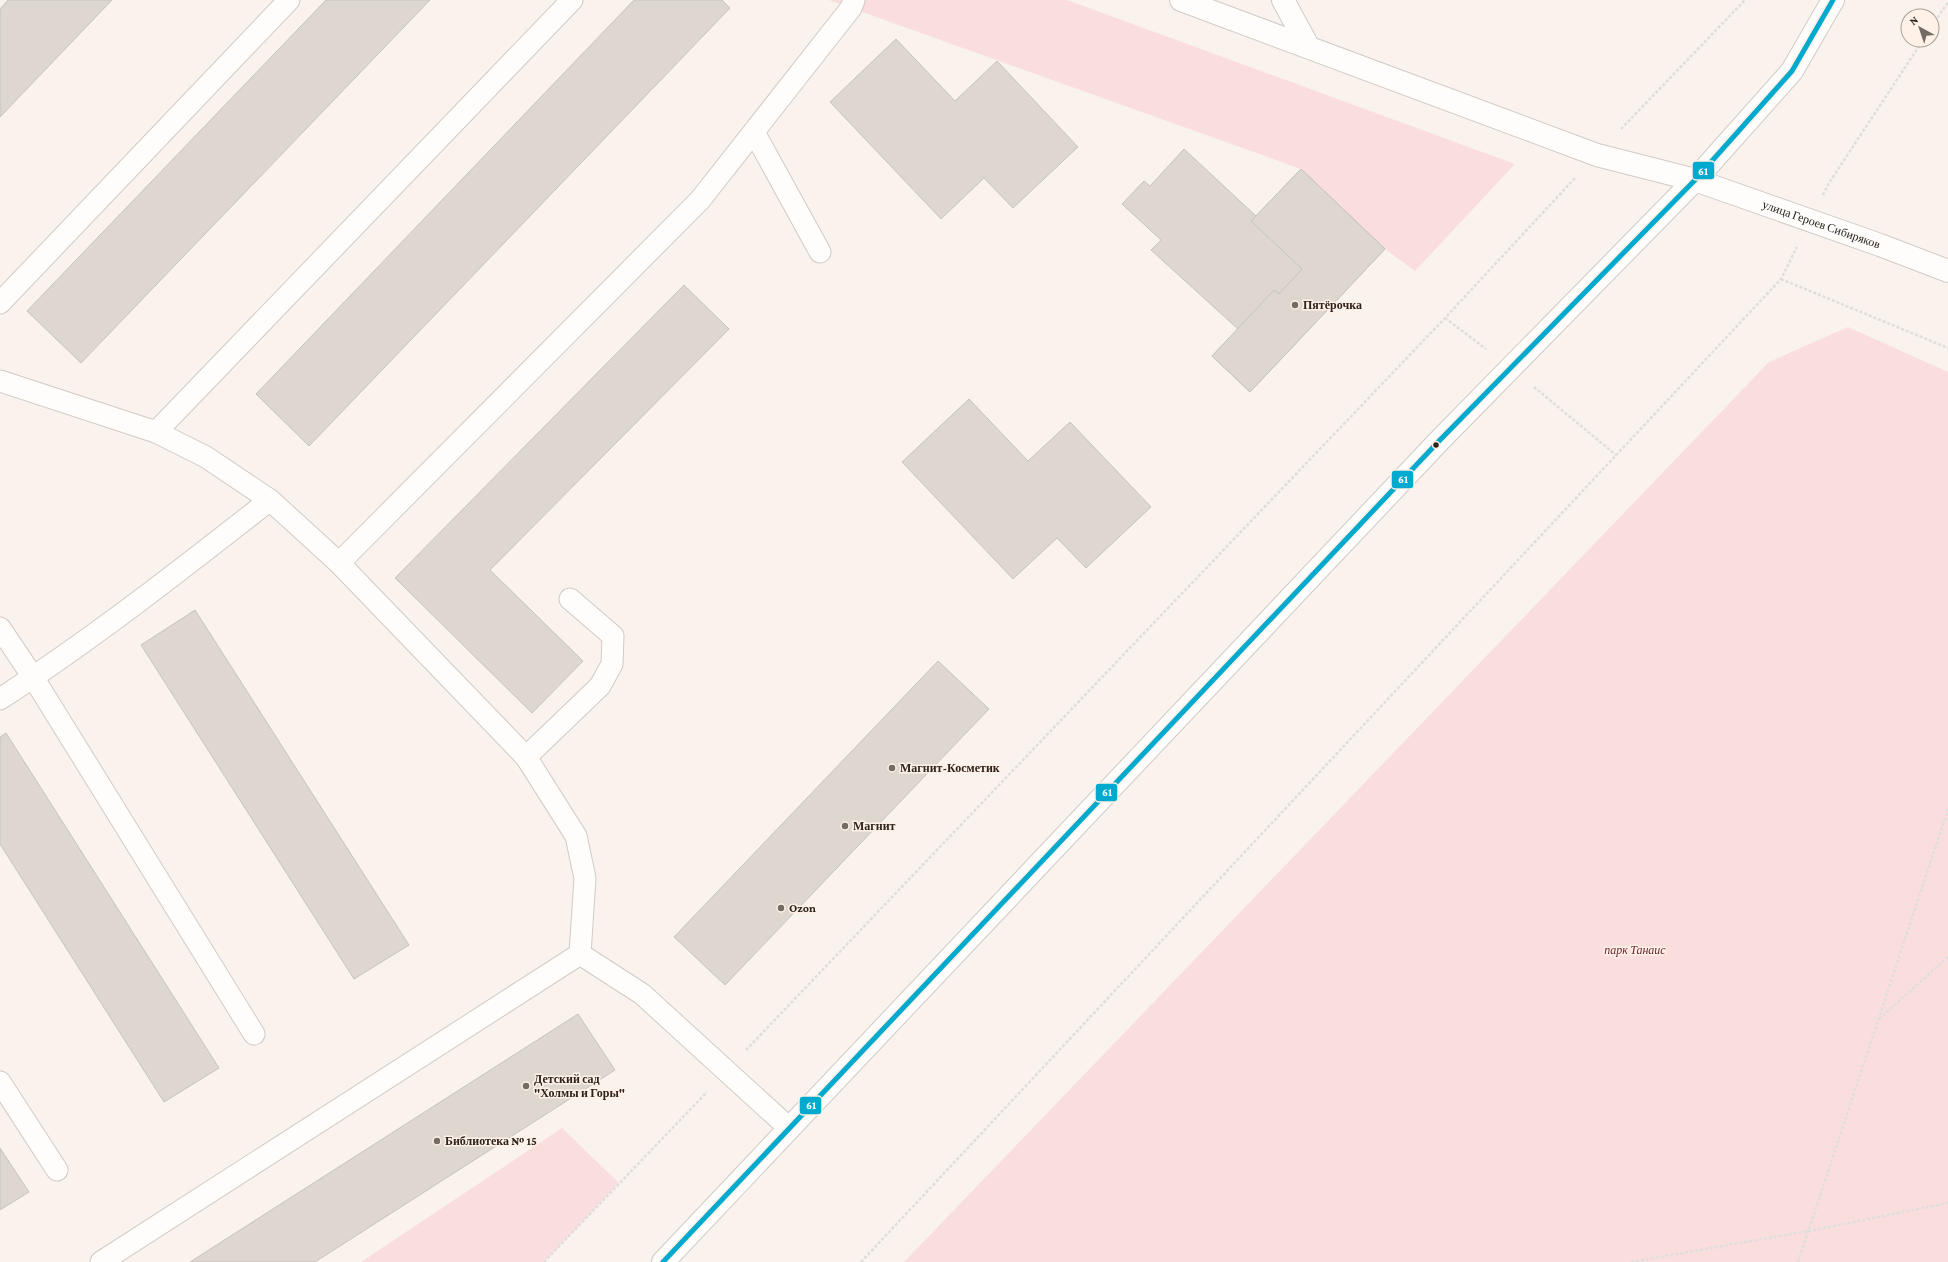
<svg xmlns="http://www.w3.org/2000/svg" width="1948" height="1262" font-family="'Crimson Pro',serif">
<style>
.green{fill:#fadedd}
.building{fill:#ddd7d0;stroke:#c9c3bd}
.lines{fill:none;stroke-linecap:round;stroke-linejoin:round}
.lane-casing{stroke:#d2cbc5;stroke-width:23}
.secondary-casing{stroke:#d2cbc5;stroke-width:24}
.path{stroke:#e0dedc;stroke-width:2.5;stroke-dasharray:3 2;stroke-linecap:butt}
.lane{stroke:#fefdfc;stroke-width:21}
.secondary{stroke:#fefdfc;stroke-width:22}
.bus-1-casing{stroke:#fff1e7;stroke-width:8}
.bus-1{stroke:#00a9ce;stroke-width:5}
.poi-dot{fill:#736b65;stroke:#fff1e7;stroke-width:1.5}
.bus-dot{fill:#2b231c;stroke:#fff1e7;stroke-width:1.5}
.labels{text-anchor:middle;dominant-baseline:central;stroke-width:3;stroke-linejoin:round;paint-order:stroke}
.street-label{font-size:12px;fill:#2b231c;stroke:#fff1e7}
.poi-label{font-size:12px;font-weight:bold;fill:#2b231c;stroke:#fff1e7;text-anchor:start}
.park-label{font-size:12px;font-style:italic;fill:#641f2b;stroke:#fff1e7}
.line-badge{stroke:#fff1e7;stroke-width:1.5}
.badge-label{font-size:11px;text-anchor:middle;font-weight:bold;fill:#fff}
</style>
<rect width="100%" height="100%" fill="#f9f2ed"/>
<g class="green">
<polygon points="829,0 1067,0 1515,164 1415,271 1385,249 1301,169"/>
<polygon points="1848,327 1948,372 1948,1262 904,1262 1769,362"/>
<polygon points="562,1128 619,1183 544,1262 361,1262"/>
</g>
<g class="building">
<polygon points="8,0 112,0 0,117 0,9"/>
<polygon points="326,0 430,0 81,363 27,311"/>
<polygon points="634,0 722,0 730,8 309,446 256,394"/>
<polygon points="896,39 955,101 997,61 1078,147 1013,208 984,178 941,219 830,102"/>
<polygon points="1184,149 1256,216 1301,169 1385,249 1250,392 1212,356 1238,329 1151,250 1161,240 1122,204 1144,181 1150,186"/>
<polygon points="1301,169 1385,249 1250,392 1212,356 1274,290 1279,294 1302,269 1251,221"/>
<polygon points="684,285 729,329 490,570 583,661 532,713 395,578"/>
<polygon points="969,399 1028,461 1070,422 1151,507 1086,568 1057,538 1013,579 902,462"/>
<polygon points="195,610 409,945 354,979 141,645"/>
<polygon points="938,661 989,709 725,985 674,937"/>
<polygon points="6,733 219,1068 164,1102 0,844 0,737"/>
<polygon points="578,1014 615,1070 315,1262 190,1262"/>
<polygon points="0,1148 29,1192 0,1210"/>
</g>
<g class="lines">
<g class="lane-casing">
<g id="lane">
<polyline points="754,132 820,252"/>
<polyline points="0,303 289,0"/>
<polyline points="0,381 156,432 206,457 270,500 339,563 526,757 576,836 585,878 580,954 642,994 789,1128"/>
<polyline points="156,432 572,0"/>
<polyline points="339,563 700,200 851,8 854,0"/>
<polyline points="0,628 33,677 254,1034"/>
<path d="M0,699C94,638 182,569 270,500"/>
<polyline points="526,757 600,686 612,664 613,636 570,599"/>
<polyline points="0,1082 57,1170"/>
<polyline points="101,1262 580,954"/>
</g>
</g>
<g class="secondary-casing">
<g id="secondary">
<path id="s1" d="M1181,0L1597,155L1695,180L1880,245L1948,271"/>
<polyline points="1283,0 1308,46"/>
<polyline points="663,1262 1439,441 1695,180 1792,71 1833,0"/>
</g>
</g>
<g class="path">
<polyline points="1932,26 1948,2"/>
<polyline points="1621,129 1745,0"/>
<polyline points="1823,195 1829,183 1923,40"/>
<polyline points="1781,279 1948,348"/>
<polyline points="1445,318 1486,349"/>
<polyline points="1534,387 1616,455"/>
<polyline points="1879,1019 1948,957"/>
<polyline points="746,1050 1445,318 1575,178"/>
<polyline points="544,1262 707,1092"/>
<polyline points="861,1262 1781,279 1797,247"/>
<polyline points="1631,1262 1809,1231 1948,1203"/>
<polyline points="1798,1262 1948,809"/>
</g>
<use href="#lane" class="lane"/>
<use href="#secondary" class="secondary"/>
<g class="bus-1-casing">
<polyline id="bus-1" points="663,1262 1439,441 1695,180 1792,71 1833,0"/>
</g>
<use href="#bus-1" class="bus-1"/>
</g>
<g class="poi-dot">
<circle cx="1295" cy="305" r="4"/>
<circle cx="892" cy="768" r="4"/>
<circle cx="845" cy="826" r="4"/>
<circle cx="781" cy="908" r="4"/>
<circle cx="526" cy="1086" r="4"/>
<circle cx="437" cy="1141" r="4"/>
</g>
<circle class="bus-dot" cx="1436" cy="445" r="3.5"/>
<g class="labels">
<g class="street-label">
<text stroke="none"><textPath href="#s1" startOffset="679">улица Героев Сибиряков</textPath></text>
</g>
<g class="poi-label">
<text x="1303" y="305">Пятёрочка</text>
<text x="900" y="768">Магнит-Косметик</text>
<text x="853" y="826">Магнит</text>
<text x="789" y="908">Ozon</text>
<text x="534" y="1079">Детский сад<tspan x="534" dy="14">"Холмы и Горы"</tspan></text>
<text x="445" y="1141">Библиотека № 15</text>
</g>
<g class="park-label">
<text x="1635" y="950">парк Танаис</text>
</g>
</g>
<g class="line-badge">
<rect x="1692" y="161" width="23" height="19" rx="4" fill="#00a9ce"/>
<rect x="1391" y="470" width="23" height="19" rx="4" fill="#00a9ce"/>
<rect x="1095" y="783" width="23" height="19" rx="4" fill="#00a9ce"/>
<rect x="799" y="1096" width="23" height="19" rx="4" fill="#00a9ce"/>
</g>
<g class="badge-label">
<text x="1703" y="175">61</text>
<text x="1403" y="483">61</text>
<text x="1107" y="796">61</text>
<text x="811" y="1109">61</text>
</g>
<g transform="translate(1920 28) rotate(320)"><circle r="19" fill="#fff1e7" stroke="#aa9f96"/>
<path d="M0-3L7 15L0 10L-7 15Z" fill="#736b65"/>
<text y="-6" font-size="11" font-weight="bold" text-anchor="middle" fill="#2b231c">N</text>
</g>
</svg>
